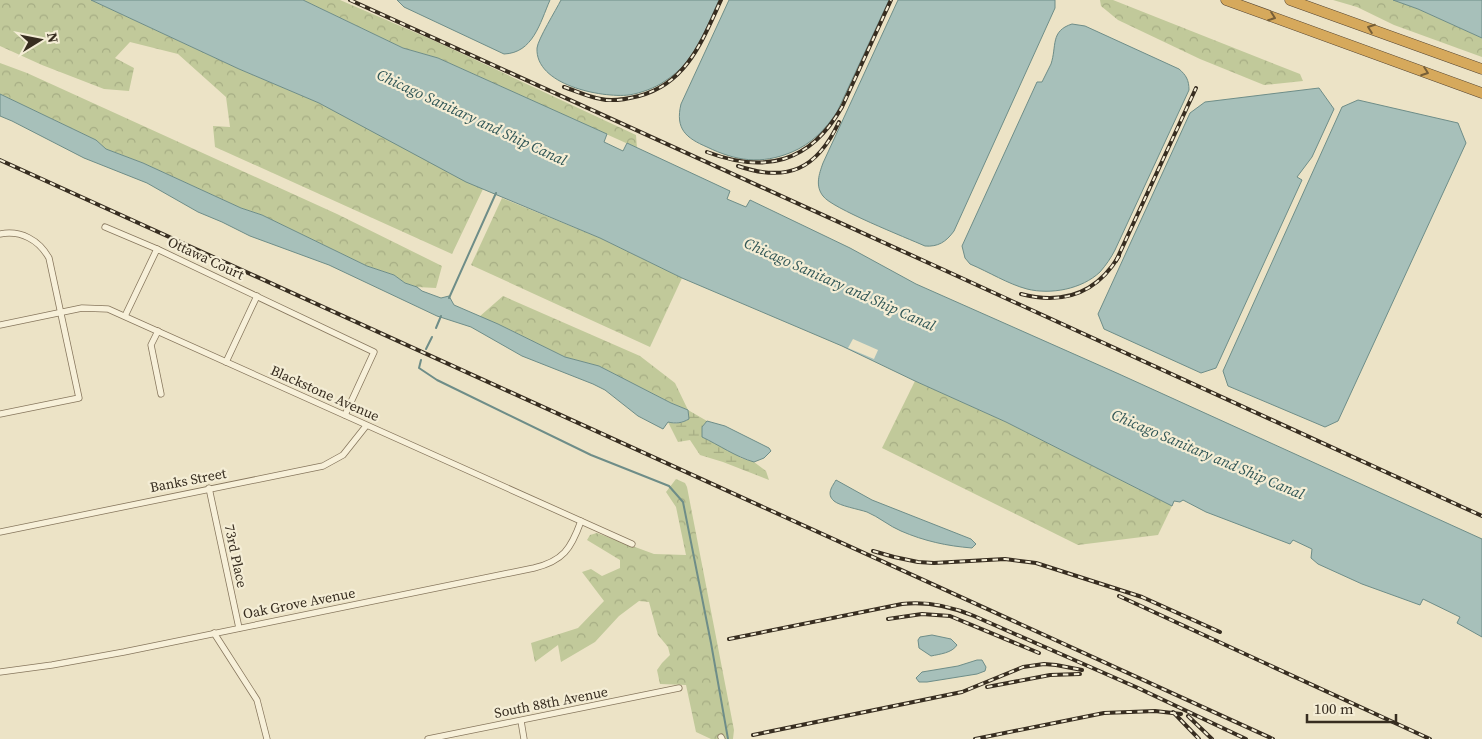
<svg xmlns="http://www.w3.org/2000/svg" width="1482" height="739" font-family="'Source Serif 4',serif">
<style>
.forest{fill:url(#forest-crowns)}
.wetland{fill:url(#wetland-marsh)}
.water{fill:#a7c0ba;stroke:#6e8d88}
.pier{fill:#ece3c6}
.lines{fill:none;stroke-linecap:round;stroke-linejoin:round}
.stream{stroke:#6e8d88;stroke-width:2}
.street-casing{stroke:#86765d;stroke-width:7}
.highway-casing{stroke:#544431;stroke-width:11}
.street{stroke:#f7f0d9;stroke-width:5.5}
.highway{stroke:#d6a95c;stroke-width:10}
.rail-casing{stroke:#372d20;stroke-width:4}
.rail{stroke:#f4edd5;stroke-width:2;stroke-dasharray:5.5;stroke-linecap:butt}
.oneway{stroke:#775f38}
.labels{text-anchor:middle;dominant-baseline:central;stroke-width:4.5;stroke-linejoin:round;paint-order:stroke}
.street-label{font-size:14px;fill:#372d20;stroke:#f4edd5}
.water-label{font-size:15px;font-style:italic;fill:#305656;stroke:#f4edd5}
</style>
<defs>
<pattern id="forest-crowns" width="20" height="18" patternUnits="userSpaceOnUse" patternTransform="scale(1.25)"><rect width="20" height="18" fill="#c1c99a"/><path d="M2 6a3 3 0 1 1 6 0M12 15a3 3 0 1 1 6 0" fill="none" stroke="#a6ad84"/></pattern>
<pattern id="wetland-marsh" width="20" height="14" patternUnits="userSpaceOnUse" patternTransform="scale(1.25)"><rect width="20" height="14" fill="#c1c99a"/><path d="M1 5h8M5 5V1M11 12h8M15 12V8" fill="none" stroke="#a6ad84"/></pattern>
</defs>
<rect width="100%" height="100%" fill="#ece3c6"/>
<g class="forest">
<polygon points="0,0 91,0 239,69 319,103 483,189 452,254 215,147 213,126 230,127 226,97 178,54 130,42 115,58 134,68 129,91 104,89 42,65 0,46"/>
<polygon points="303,0 340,0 435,41 636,135 637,148 438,58 403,48"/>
<polygon points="1100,0 1113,0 1300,74 1303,81 1264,85 1200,59 1118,20 1101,6"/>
<polygon points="1333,0 1393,0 1418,9 1482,38 1482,57 1394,25 1357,7"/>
<polygon points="0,63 27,73 337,214 442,266 436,288 417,287 405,283 394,275 367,266 262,215 241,208 143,163 106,149 96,140 0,94"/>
<polygon points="502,198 600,238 682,278 650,347 471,265"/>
<polygon points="503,296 640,356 675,383 688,410 671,403 599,366 565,357 498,324 479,317"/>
<polygon points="915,381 1006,422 1172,506 1158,535 1078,545 882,448"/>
<polygon points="676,479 685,483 687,487 734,730 733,739 711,739 696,732 686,685 660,684 657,670 662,663 670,655 668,647 658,635 649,602 639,601 619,616 595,642 561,662 558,645 535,662 531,643 578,628 604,601 582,572 591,569 602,576 620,568 620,560 587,540 590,535 597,533 654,554 686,555 676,507 666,492"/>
</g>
<path class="wetland" d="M688,410L707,421L702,427V437L733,452L741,458L754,462L766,471L769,480L723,462L700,455L690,440L678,442L668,422C676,425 682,423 689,419Z"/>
<g class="water">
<polygon points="91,0 303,0 403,48 438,58 607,134 604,142 623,151 627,143 730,191 727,199 746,207 750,200 850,248 916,284 1119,374 1482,539 1482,637 1457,623 1460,617 1423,599 1420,605 1362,584 1318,564 1311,558 1312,549 1293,540 1290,544 1206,512 1183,500 1180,502 1174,501 1172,506 1006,422 915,381 842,346 682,278 600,238 466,182 319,103 239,69"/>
<path d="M397,0H550C540,23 533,53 504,54L404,7Z"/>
<path d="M561,0H719C704,32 696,61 665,81C655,88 641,93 629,95C601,98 535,85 537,48C538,39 556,10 561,0Z"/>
<path d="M729,0H889L837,112C825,130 811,144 792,152C761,165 736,161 707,147C686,138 675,129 681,104Z"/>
<path d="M898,0H1055V8L954,231C946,242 938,247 925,246C907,238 831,208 823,196C815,186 819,174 823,163Z"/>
<polygon points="1393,0 1482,0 1482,38 1418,9"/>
<path d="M1072,24L1085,26L1179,69C1186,75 1189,80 1189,90L1115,250C1111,258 1106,265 1100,272C1082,289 1051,295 1027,289C1008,284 989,272 970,264L965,258L962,246L1037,82H1042C1045,76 1048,70 1051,64C1057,46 1050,31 1072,24Z"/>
<polygon points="1319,88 1334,109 1312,157 1297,177 1302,180 1216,368 1201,373 1104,329 1098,314 1190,113 1205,102"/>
<path d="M0,94L96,140L106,149L143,163L241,208L262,215L367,266L394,275L405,283L417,287L422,291L441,298L449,296L454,305L498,324L565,357L599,366L671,403L688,410L689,419C682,423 676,424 668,422L663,429L638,416L605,390L593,384L522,356L471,327L437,316L329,265L250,236L222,222L198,212L147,183L84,158L12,121L0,116Z"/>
<polygon points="1358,100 1458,123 1466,143 1338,421 1325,427 1228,386 1223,371 1342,107"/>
<path d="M707,421L725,426L769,448L771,451L764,458L754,462C736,457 719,445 702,437V427Z"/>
<path d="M836,480L872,500L971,539L976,544L972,548C947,546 924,541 901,531C889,526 879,517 867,512C858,509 840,506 834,501C826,494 832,487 836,480Z"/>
<path d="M932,635L951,639L957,645C952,653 940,654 931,656L919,648L918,640L920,637Z"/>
<polygon points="977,660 982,660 986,667 985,671 977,674 927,682 919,682 916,678 922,672 958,666"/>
</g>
<polygon class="pier" points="853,339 878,350 874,359 848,348"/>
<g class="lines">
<g class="stream">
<polyline points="449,298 496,193"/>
<polyline points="436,328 441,316"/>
<polyline points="426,349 432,337"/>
<polyline points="421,360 419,368 437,380 591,455 669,486 683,502 711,643 728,739"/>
</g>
<g class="street-casing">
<g id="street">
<polyline points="105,227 157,249"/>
<path d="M0,234C21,230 39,240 49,258L79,398L0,414"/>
<polyline points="125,316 157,249 374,352 345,415"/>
<polyline points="0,325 82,308 108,309 632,544"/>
<polyline points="158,331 151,345 161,394"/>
<polyline points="226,362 257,296"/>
<polyline points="209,488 239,628"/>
<polyline points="0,532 323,466 343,455 366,426"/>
<polyline points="214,633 257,700 267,739"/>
<path d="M0,672L52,665L124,652L534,568C563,561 571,549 581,521"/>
<polyline points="521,721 524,739"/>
<polyline points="721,737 722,739"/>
<polyline points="428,739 679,688"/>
</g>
</g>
<g class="highway-casing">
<g id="highway">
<polyline points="1226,0 1482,93"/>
<polyline points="1290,0 1482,69"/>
</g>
</g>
<use href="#street" class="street"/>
<use href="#highway" class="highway"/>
<g class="rail-casing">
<g id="rail">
<polyline points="350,0 944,270 1482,516"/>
<path d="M564,87C576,91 588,97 601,99C613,102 627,99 639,96C687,83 702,41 721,0"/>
<path d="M707,152C765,174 810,163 842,107L891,0"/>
<polyline points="0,160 1273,739"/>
<path d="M738,166C788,183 817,169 839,122"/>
<polyline points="1116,261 1196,88"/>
<path d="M1021,294C1063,305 1096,294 1119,256"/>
<polyline points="873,551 894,557 918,562 934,563 1005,559 1036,563 1142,597 1220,632"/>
<polyline points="1119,596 1430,739"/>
<polyline points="888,619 922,614 950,616 1039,653"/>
<path d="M729,639L902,604C928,601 950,606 974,616L1138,688L1246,739"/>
<polyline points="987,687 1050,675 1080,674"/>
<polyline points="1173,712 1199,739"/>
<polyline points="1188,716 1212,739"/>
<polyline points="753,735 962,692 1023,667 1044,664 1056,665 1082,670"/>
<polyline points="975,739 1104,713 1155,711 1181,714"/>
</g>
</g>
<use href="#rail" class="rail"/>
</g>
<defs><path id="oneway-chevron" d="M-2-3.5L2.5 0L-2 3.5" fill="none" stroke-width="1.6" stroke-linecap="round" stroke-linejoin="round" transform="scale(1.25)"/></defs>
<g class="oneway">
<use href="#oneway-chevron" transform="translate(1272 17) rotate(20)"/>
<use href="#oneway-chevron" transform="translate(1371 28) rotate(-160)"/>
<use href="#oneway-chevron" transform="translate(1425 72) rotate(20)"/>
</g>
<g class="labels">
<g class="street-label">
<text transform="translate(206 258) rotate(25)">Ottawa Court</text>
<text transform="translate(325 393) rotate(24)">Blackstone Avenue</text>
<text transform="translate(188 480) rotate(-11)">Banks Street</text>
<text transform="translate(236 556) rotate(78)">73rd Place</text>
<text transform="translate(299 603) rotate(-11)">Oak Grove Avenue</text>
<text transform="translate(551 702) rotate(-11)">South 88th Avenue</text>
</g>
<g class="water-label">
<text transform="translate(472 117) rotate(25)">Chicago Sanitary and Ship Canal</text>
<text transform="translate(840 284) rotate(24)">Chicago Sanitary and Ship Canal</text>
<text transform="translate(1208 454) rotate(23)">Chicago Sanitary and Ship Canal</text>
</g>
</g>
<g transform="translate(40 40) rotate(80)" stroke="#f4edd5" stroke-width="4" paint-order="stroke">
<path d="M0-4L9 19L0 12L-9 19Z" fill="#372d20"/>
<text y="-8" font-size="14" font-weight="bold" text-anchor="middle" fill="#372d20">N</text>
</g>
<path d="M1307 714v8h89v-8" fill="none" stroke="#372d20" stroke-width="2.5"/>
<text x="1314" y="714" font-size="15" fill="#372d20" stroke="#f4edd5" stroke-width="4" paint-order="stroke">100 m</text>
</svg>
